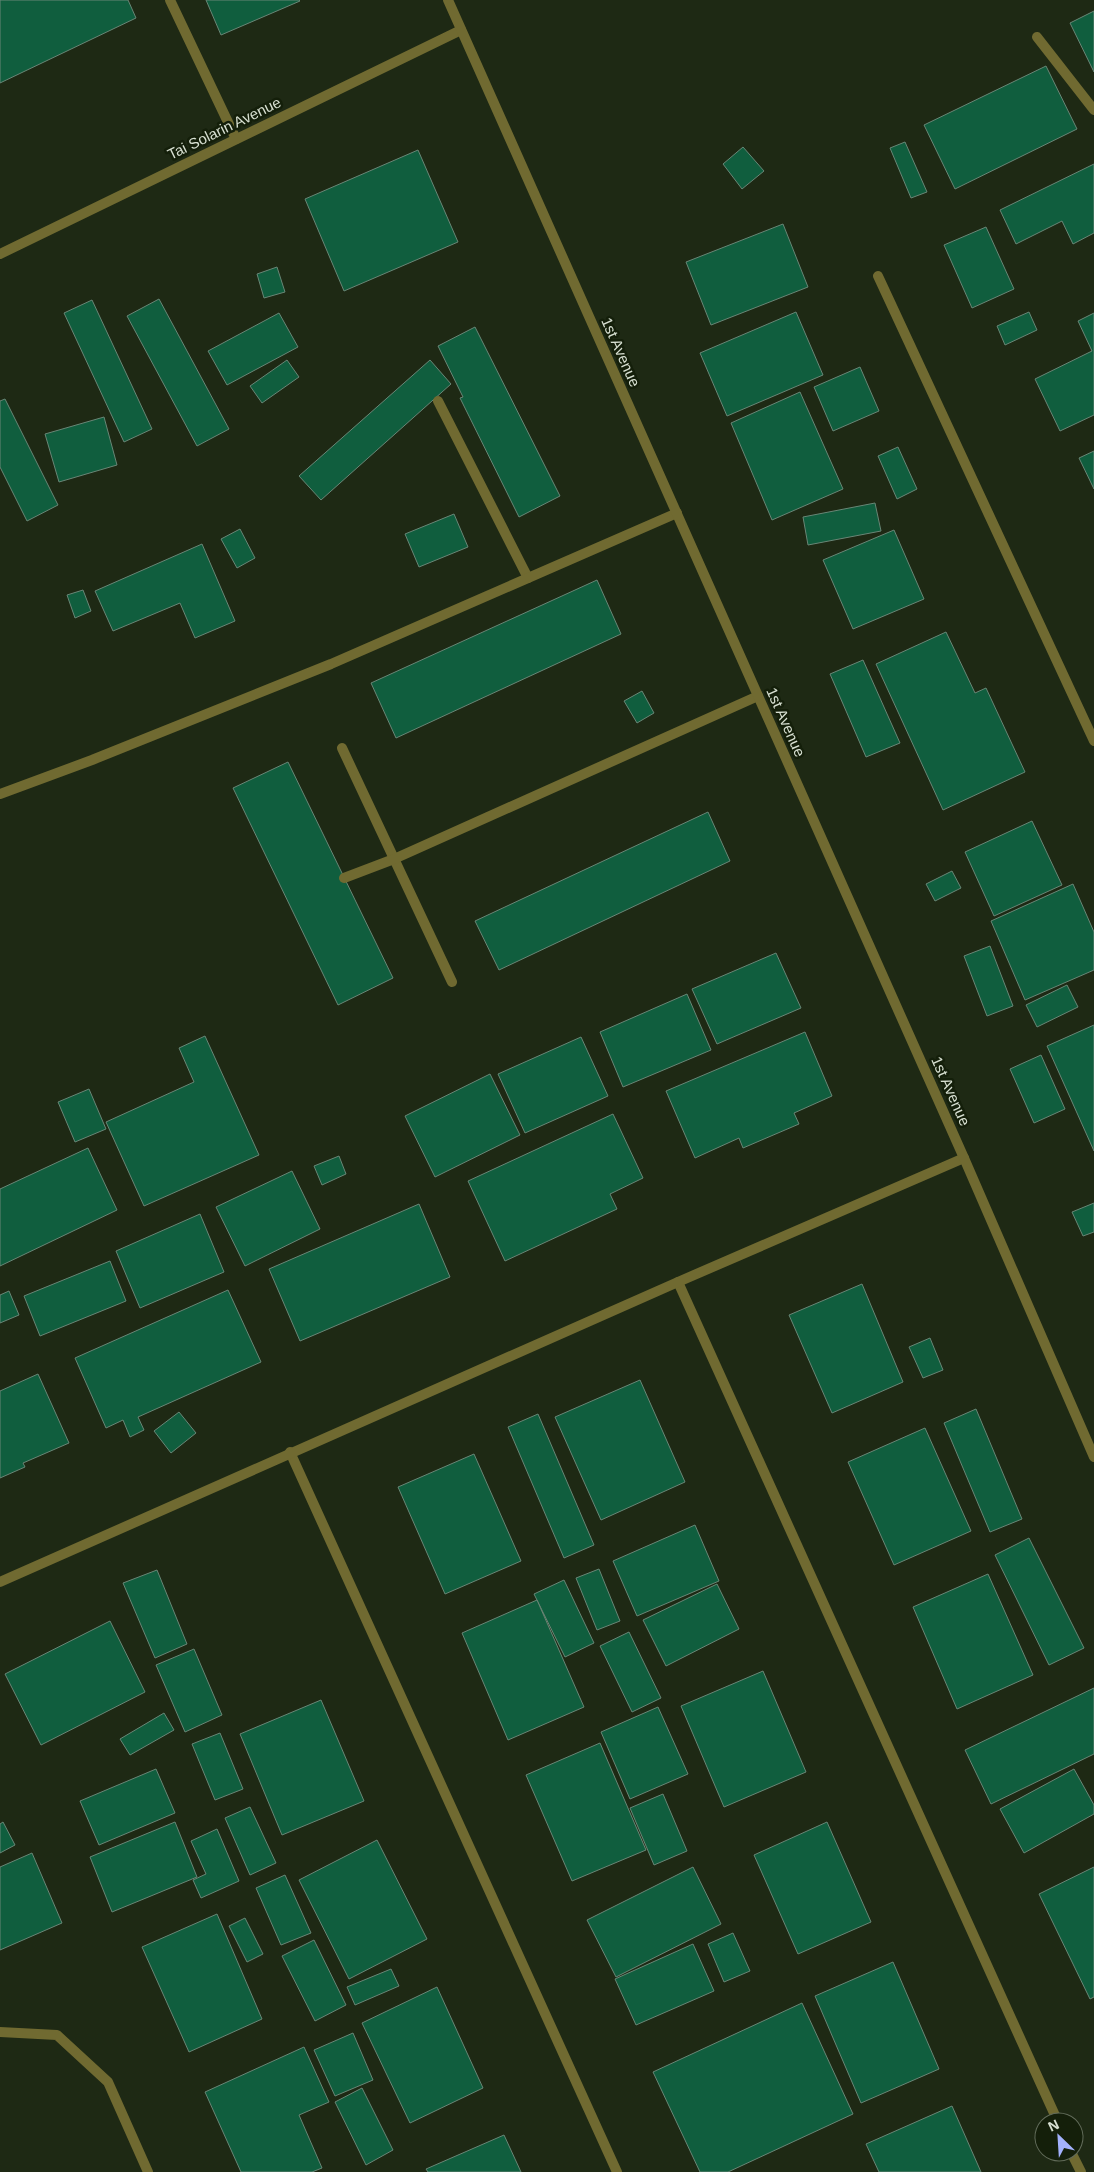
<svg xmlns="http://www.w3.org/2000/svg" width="1094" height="2172" font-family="Arial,sans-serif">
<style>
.building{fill:#105e3e;stroke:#698676}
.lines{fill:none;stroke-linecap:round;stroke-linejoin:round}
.service{stroke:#706a31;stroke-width:10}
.minor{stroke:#706a31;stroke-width:10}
.tertiary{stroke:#706a31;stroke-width:10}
.labels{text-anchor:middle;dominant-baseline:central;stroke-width:5;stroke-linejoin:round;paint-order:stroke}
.street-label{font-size:15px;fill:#d8e0d2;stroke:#141f0a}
</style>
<rect width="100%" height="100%" fill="#1e2914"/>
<g class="building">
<polygon points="0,0 128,0 136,18 0,83"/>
<polygon points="206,0 299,0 300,1 221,35"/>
<polygon points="1094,11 1094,72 1070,23"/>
<polygon points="1046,66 1077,129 955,189 924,125"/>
<polygon points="905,142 927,192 911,198 890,148"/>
<polygon points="743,147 764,171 742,189 723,164"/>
<polygon points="418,150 458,242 344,291 305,199"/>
<polygon points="1094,164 1094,233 1073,244 1062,221 1016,244 1000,210"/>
<polygon points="783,224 808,287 711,325 686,262"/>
<polygon points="986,227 1014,289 972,308 944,245"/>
<polygon points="277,267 285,292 264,298 257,274"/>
<polygon points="159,299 229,429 197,446 127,316"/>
<polygon points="92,300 152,429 124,442 64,313"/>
<polygon points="796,312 823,375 727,416 700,353"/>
<polygon points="1029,312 1037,330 1005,345 997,326"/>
<polygon points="279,313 298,347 227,385 208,351"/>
<polygon points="1094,313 1094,415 1060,431 1035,379 1092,351 1078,321"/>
<polygon points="475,327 560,496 519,517 460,398 463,397 438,346"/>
<polygon points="287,360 299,377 262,403 250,386"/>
<polygon points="430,360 451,384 321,500 299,476"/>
<polygon points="860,367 879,411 833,431 814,387"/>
<polygon points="800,392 843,489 772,520 731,423"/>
<polygon points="5,399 58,505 27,521 0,467 0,401"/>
<polygon points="104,417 117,465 59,482 45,434"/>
<polygon points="898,447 917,489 897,499 878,456"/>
<polygon points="1094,451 1094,489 1079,458"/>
<polygon points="875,503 881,531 808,545 803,517"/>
<polygon points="454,514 468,547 419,567 405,534"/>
<polygon points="240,529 255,558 237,568 221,539"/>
<polygon points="894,530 924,599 853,629 823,560"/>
<polygon points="202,544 235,621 195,638 180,603 113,631 95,591"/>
<polygon points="597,580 621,634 396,738 371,683"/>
<polygon points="83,590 91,611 75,618 67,595"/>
<polygon points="946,632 975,693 986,688 1025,772 943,810 876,664"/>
<polygon points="863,660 900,743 866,757 830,674"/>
<polygon points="642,691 654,713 637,723 624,701"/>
<polygon points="288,762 393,978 338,1005 233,788"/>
<polygon points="708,812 730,861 499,970 475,921"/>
<polygon points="1032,821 1062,885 994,916 965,852"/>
<polygon points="952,871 961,888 935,901 926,884"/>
<polygon points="1073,884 1094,932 1094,970 1025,1000 991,921"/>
<polygon points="990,946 1013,1006 987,1016 964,956"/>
<polygon points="776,953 801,1008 717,1044 692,989"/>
<polygon points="1067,985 1078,1007 1037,1027 1026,1005"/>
<polygon points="687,994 711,1050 623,1087 600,1032"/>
<polygon points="1094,1025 1094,1151 1047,1046"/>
<polygon points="805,1032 832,1096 794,1113 799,1124 743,1148 739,1138 695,1158 666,1091"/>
<polygon points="205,1036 259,1155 144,1206 106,1122 194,1082 179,1048"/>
<polygon points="581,1037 608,1096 525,1133 498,1074"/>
<polygon points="1041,1055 1065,1109 1034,1123 1010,1069"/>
<polygon points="490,1074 520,1135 435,1177 405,1116"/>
<polygon points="89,1089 106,1129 75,1142 58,1102"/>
<polygon points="613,1114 643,1178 610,1194 617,1209 505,1261 468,1181"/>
<polygon points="88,1148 117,1210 0,1266 0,1189"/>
<polygon points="339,1156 346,1174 322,1185 314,1166"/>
<polygon points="292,1171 320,1229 245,1266 216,1207"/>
<polygon points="1094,1203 1094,1232 1083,1236 1072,1212"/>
<polygon points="419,1204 450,1277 300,1341 269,1269"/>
<polygon points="200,1214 224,1272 140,1308 116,1251"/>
<polygon points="110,1261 126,1301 40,1336 24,1296"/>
<polygon points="862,1284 903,1382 832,1413 789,1315"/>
<polygon points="228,1290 261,1362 138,1417 144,1430 130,1437 123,1420 106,1428 75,1358"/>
<polygon points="9,1291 19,1315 0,1323 0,1295"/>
<polygon points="930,1338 943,1370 923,1378 909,1347"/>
<polygon points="38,1374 69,1443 23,1463 25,1467 0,1478 0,1391"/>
<polygon points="640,1380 685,1482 601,1520 555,1417"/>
<polygon points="976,1409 1022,1519 990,1532 944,1423"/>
<polygon points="179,1412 196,1433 171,1453 154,1431"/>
<polygon points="538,1414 594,1545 564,1558 508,1427"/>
<polygon points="925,1428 971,1531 894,1565 848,1462"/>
<polygon points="474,1454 521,1561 445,1594 398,1487"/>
<polygon points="695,1525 719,1581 637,1616 613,1561"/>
<polygon points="1029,1538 1084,1648 1049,1665 995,1555"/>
<polygon points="599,1569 620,1621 597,1630 576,1578"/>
<polygon points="157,1570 187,1644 155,1658 123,1583"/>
<polygon points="988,1574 1033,1675 957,1709 913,1607"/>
<polygon points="564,1580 594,1643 565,1657 534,1594"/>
<polygon points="717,1584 739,1629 666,1666 643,1620"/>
<polygon points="537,1600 584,1707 508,1740 462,1633"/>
<polygon points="110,1621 145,1692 41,1745 5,1674"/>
<polygon points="629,1632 661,1698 632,1712 600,1646"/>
<polygon points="194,1649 222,1715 185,1732 156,1665"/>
<polygon points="763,1671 806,1772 724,1807 681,1706"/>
<polygon points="1094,1688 1094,1754 991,1804 965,1750"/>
<polygon points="321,1700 364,1801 282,1835 240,1734"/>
<polygon points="658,1707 688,1774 630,1799 601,1732"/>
<polygon points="164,1713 174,1730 130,1755 120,1739"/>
<polygon points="220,1733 243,1789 215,1800 192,1744"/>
<polygon points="600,1743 646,1850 572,1881 526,1775"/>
<polygon points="156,1769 175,1813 99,1845 80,1801"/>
<polygon points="1074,1769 1094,1805 1094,1814 1024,1853 1000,1809"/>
<polygon points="663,1794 687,1851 654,1865 630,1808"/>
<polygon points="250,1807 276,1863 250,1875 225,1818"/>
<polygon points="3,1822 15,1845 0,1853 0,1824"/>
<polygon points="175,1822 197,1877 112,1912 90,1857"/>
<polygon points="827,1822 871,1922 798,1954 754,1855"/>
<polygon points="217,1829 239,1881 201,1898 193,1880 206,1874 191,1841"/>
<polygon points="377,1840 427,1939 349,1979 299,1880"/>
<polygon points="32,1853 62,1923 0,1950 0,1867"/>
<polygon points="693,1867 721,1924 616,1977 587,1920"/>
<polygon points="1094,1867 1094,1997 1090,1999 1039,1894"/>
<polygon points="285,1875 311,1933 281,1945 256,1888"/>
<polygon points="217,1914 262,2019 189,2052 142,1947"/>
<polygon points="245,1918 263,1954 247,1962 229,1926"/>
<polygon points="733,1933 750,1971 724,1982 708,1944"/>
<polygon points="314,1940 346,2005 315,2021 282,1956"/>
<polygon points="693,1944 714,1991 636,2025 615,1979"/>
<polygon points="893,1962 939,2069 861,2103 815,1996"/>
<polygon points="391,1969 399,1986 355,2005 347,1987"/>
<polygon points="437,1987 483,2088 410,2123 362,2023"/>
<polygon points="802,2003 853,2114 728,2172 700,2172 653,2072"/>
<polygon points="353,2033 373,2080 335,2096 314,2050"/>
<polygon points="304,2047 329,2102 299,2115 322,2168 312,2172 241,2172 205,2092"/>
<polygon points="362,2088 393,2150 366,2165 335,2102"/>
<polygon points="952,2106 981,2172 879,2172 866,2144"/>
<polygon points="504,2135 521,2172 428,2172 426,2169"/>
</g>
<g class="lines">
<g class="service">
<polyline points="170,0 236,139"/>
<polyline points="1037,37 1094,110"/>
<polyline points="438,401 528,578"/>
<polyline points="342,748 452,982"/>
<polyline points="344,878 394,859 758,696"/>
</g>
<g class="minor">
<polyline points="0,254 461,30"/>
<polyline points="878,276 1094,741"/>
<polyline points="0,794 92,760 331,664 677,513"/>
<polyline points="678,1282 1058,2122"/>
<polyline points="290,1452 617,2172"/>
<polyline points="0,1582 678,1282 964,1158"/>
<polyline points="0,2032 57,2035 108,2082 148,2172"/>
<polyline points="1071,2152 1081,2172"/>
</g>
<polyline class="tertiary" points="448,0 964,1158 1094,1457"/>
</g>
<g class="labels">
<g class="street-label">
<text transform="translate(224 128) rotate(-26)">Tai Solarin Avenue</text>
<text transform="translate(621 352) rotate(66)">1st Avenue</text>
<text transform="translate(786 722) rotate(66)">1st Avenue</text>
<text transform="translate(951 1091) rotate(66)">1st Avenue</text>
</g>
</g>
<g transform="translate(1059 2137) rotate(335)"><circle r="24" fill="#141f0a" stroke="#626c5a"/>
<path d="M0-4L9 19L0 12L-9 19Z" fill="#a3b2fd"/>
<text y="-8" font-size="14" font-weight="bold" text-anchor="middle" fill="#d8e0d2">N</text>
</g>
</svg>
